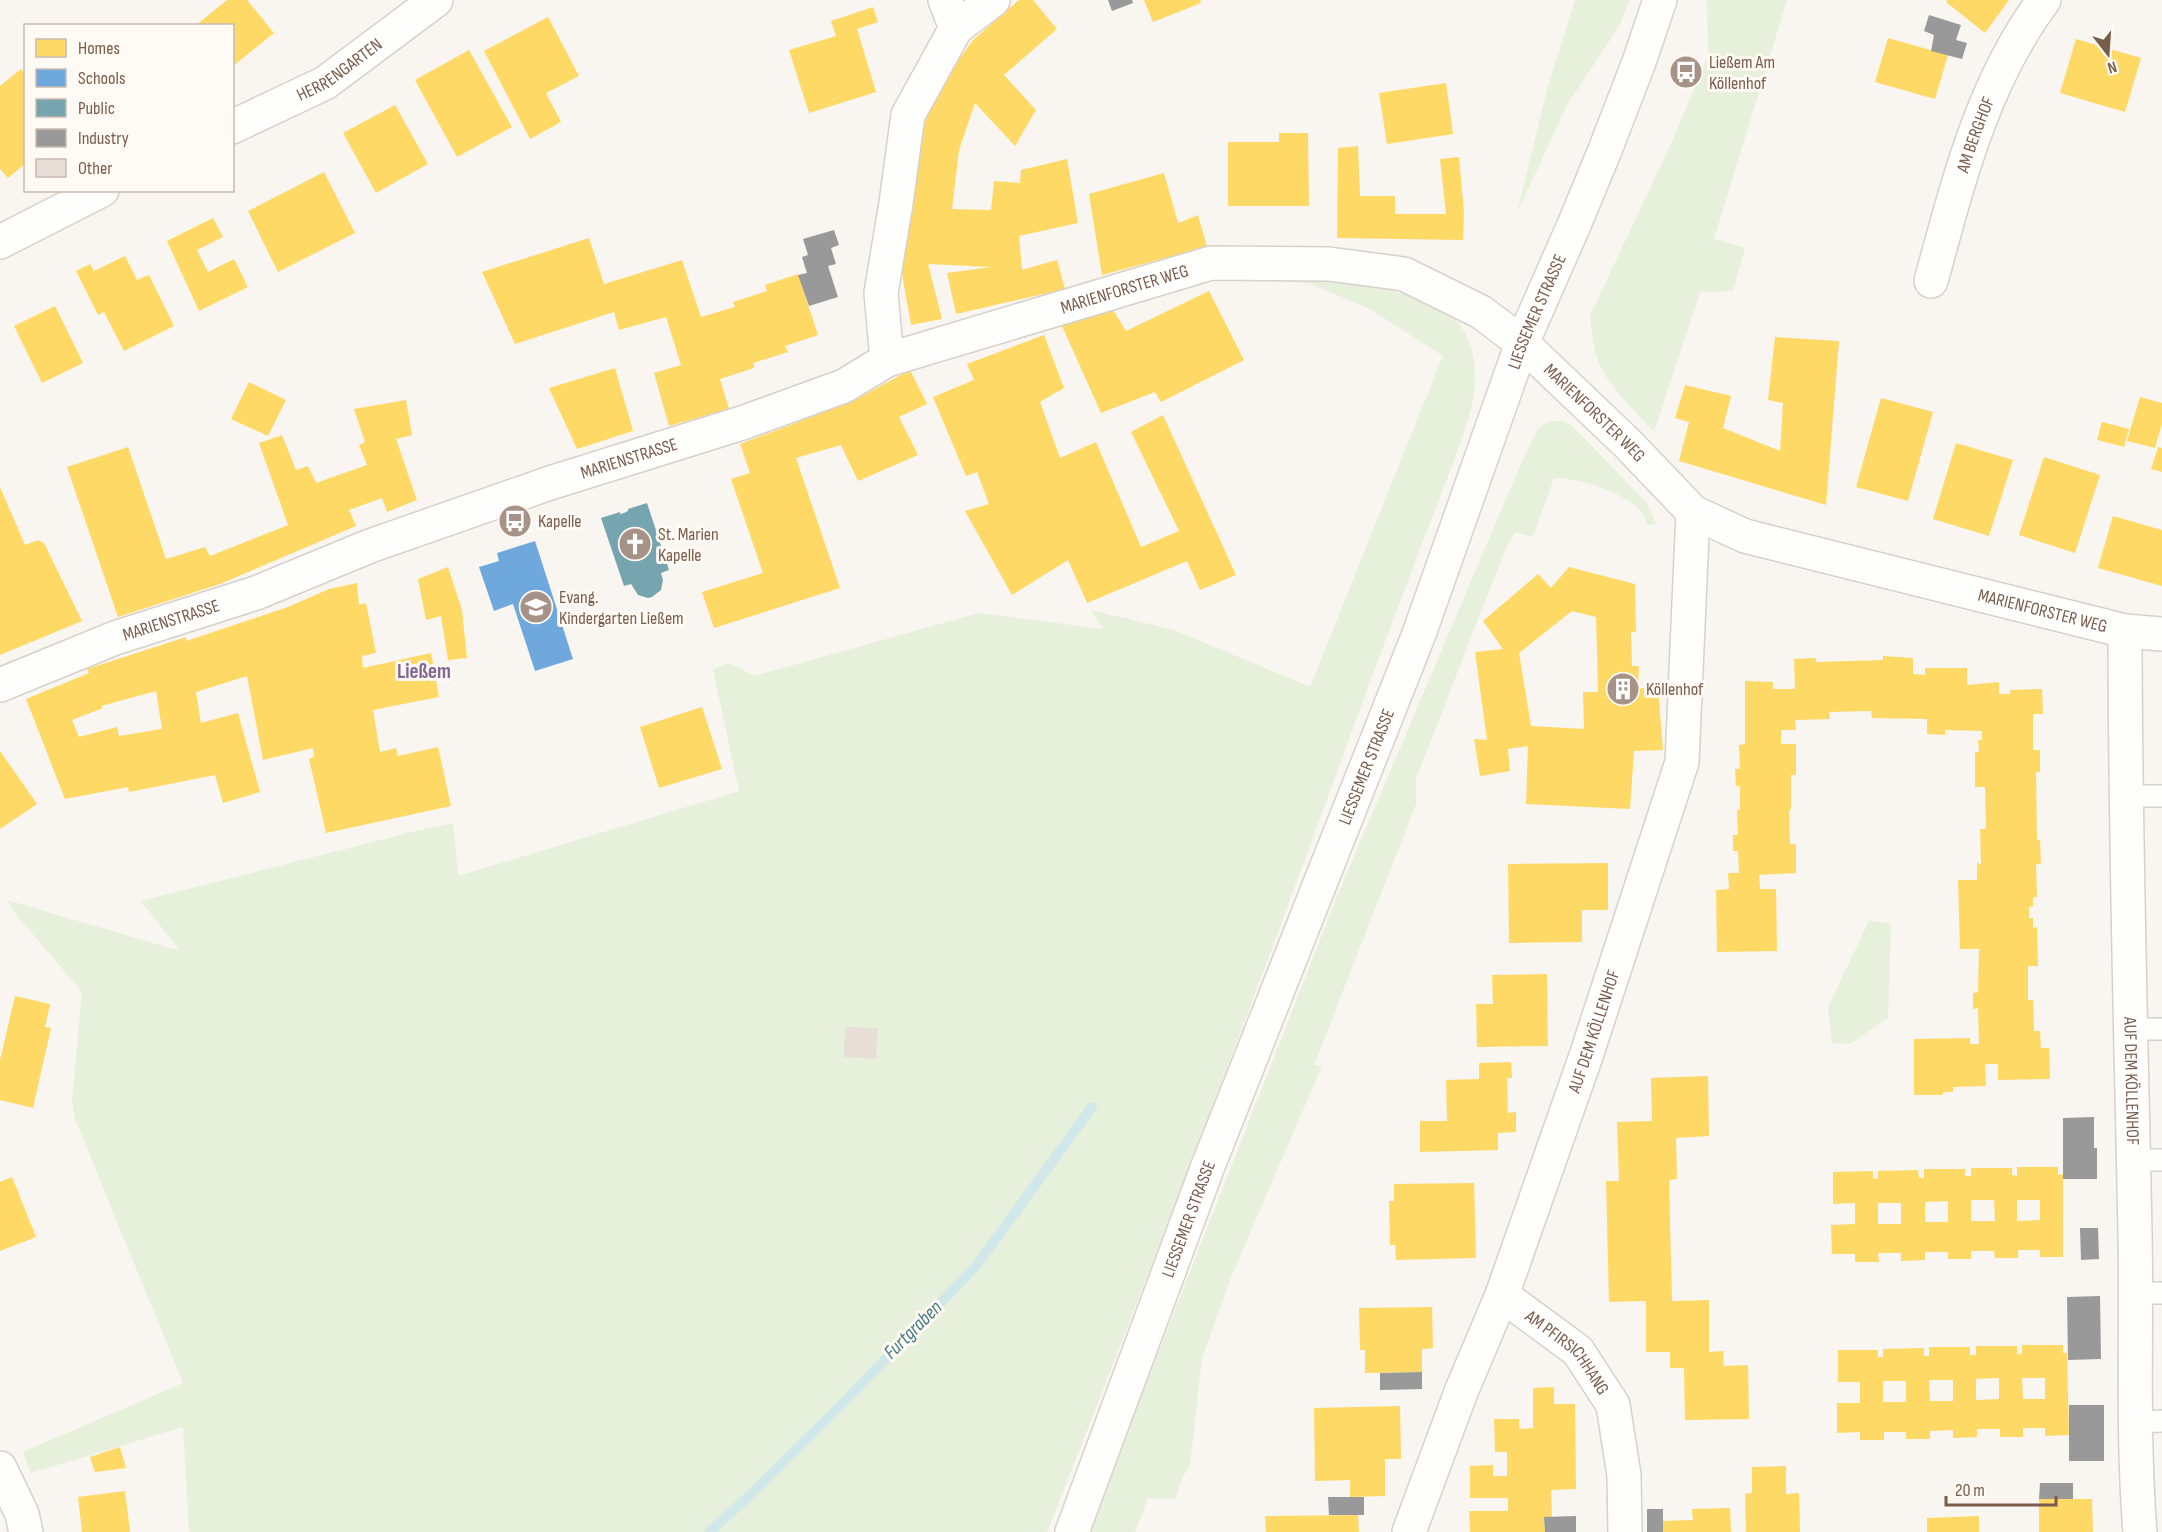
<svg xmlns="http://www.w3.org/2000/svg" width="2162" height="1532" font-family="'Sofia Sans Condensed',sans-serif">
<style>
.green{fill:#e7f0db}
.homes{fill:#ffd966;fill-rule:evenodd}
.schools{fill:#6fa8dc}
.public{fill:#76a5af}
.industry{fill:#999}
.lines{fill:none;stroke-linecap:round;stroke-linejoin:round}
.stream{stroke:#d0e8ea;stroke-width:10}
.building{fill:#e6ded7}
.lane-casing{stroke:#d7d1cb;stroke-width:24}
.street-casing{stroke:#d7d1cb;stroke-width:36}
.secondary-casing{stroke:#d9d2cb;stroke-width:36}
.lane{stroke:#fefefd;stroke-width:21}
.street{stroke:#fefefd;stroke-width:33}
.secondary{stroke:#fefefd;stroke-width:33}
.labels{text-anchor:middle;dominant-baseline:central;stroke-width:6;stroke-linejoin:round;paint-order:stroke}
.poi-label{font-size:18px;fill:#7a5c4d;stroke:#fffaf3;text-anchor:start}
.street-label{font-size:18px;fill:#7a5c4d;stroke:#fffaf3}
.water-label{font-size:20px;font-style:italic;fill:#437c86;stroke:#fffaf3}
.quarter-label{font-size:21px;font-weight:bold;fill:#846695;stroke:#fffaf3}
</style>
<rect width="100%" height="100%" fill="#f9f5f0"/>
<g class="green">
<polygon points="1575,0 1629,0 1620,25 1567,105 1517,213 1547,90"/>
<path d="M1707,0H1787L1714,239L1745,248L1733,291L1700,292L1654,432C1636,411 1610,389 1599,363C1593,348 1592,332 1590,316L1674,137L1708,56Z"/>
<path d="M1316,275C1358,283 1453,294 1469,341C1476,360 1477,386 1472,405C1461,447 1443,488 1428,528C1403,594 1378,659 1354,725C1256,996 1153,1265 1047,1532H189L183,1427L31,1473L23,1452L183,1383L75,1119L72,1101L82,992L14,912L7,900L180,951L141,901L416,831L453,823L458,876L739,791L713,669L729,663L754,676L979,613L1103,629L1091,610L1174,630L1310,687L1443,356L1370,309L1311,284L1281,280Z"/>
<path d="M1549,421H1563L1572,426L1647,503L1656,524L1647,525C1646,522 1646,519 1644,516C1632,494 1578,477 1554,478L1533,537L1515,532L1505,550L1416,779V804L1314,1065L1322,1066L1232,1275L1202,1358L1190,1466L1182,1478L1175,1499L1148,1498L1135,1532H1088L1338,894L1520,466L1538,428Z"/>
<polygon points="1869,921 1891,923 1888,1018 1850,1044 1832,1043 1828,1007"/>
</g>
<g class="homes">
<polygon points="227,0 247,0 274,33 232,67 232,26 195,26"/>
<polygon points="1019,0 1033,0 1057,29 1004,75 1036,110 1015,146 975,103 959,150 952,209 991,210 994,181 1020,183 1021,170 1067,159 1078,223 1019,236 1022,270 1057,260 1065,289 956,314 947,273 991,267 928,264 942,319 911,325 902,274 919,143 928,114 943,81 973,40"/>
<polygon points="1144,0 1200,0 1201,3 1153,22"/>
<polygon points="1947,0 2009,0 1985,33 1946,2"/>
<polygon points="873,7 878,22 857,29 876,92 809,113 789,50 836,36 831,21"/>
<polygon points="548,17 579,76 546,93 561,122 530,139 484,51"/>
<polygon points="1888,38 1948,55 1935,99 1875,82"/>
<polygon points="2076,39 2141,58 2125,112 2060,93"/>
<polygon points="469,50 512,127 457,157 415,80"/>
<polygon points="21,69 26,75 26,163 8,178 0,169 0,86"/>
<polygon points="1446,83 1453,134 1387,144 1379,93"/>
<polygon points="395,105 428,164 376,193 343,133"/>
<polygon points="1279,133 1308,133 1309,206 1228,206 1228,142 1279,142"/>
<polygon points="1358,146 1360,196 1395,196 1395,214 1446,214 1440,159 1459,157 1464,213 1463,240 1337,238 1338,148"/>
<polygon points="324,172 355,233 278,272 248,211"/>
<polygon points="1164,173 1178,223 1198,215 1207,247 1102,275 1089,194"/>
<polygon points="213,218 223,237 197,250 208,272 234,259 248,287 199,311 167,241"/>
<polygon points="589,238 604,284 682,260 701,317 735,307 733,302 767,291 765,285 798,274 818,335 785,346 788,352 753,363 754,368 720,379 729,409 669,426 654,373 681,365 666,317 619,330 614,312 515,344 482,272"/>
<polygon points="125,256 137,280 149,275 174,326 124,351 104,312 98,315 76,271 90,264 94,271"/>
<polygon points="1209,291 1244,360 1161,402 1155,392 1101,413 1062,326 1113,310 1126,331"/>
<polygon points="55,306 83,363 42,383 14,326"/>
<polygon points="1044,335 1064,388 1040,402 1060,458 1096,442 1141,547 1179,531 1131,432 1163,415 1236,575 1200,590 1187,561 1087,603 1068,560 1012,595 965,511 989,504 977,472 966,476 933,397 974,380 967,364"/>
<polygon points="1775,337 1839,341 1826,505 1679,461 1689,422 1675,418 1685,385 1731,396 1723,428 1780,451 1783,403 1768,400"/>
<polygon points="615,368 633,431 577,449 549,388"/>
<polygon points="910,370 927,404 899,417 918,455 858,481 841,445 796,458 840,588 714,628 702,592 763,573 731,479 750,473 740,444 853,401"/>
<polygon points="249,382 286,400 268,436 231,419"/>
<polygon points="2140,397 2162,403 2162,423 2155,448 2127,441"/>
<polygon points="1881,398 1933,412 1908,501 1856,487"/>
<polygon points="406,400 412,435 396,439 417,500 387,512 382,498 349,510 356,526 220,584 118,617 67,467 128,447 166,559 205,547 210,556 288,525 259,443 282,435 296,470 308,466 316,483 367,465 359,445 365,442 354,409"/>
<polygon points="2102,422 2129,429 2124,447 2097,440"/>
<polygon points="1956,443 2013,460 1989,536 1933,519"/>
<polygon points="2158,447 2162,448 2162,472 2151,469"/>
<polygon points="2044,457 2100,475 2075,553 2019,535"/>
<polygon points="0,487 25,545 38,540 44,543 82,621 0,655"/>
<polygon points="2113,516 2162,530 2162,586 2098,568"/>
<polygon points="448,567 462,610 467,658 448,660 441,616 426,620 418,579"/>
<path d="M1569,567L1635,584L1636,632H1631L1632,666H1639L1638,688L1658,689L1663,750L1634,751L1630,809L1526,804L1528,746L1508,749L1510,771L1480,776L1474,739L1487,740L1475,652L1503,649L1483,621L1538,574L1551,588ZM1572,611L1596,617L1598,692H1583L1584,729L1531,726L1519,653Z"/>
<path d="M357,583L359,605L366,603L376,653L362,656L363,668L431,653L439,697L373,710L380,752L396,748L398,756L438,747L451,806L326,833L309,759L314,757L313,748L263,760L247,676L196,692L201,723L238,713L260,792L223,803L215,775L129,792L128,787L65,799L26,699L89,673L87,669L186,637V641L288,607L329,589ZM156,691L162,729L119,736L117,727L79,737L72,720L103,708L101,706Z"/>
<polygon points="1883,656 1913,658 1913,674 1925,675 1925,668 1967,668 1967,685 1999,682 1999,694 2010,694 2010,690 2042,689 2043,714 2033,714 2033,750 2040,750 2040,772 2036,772 2037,840 2040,840 2041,864 2036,864 2037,897 2033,897 2033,906 2029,907 2029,918 2033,918 2033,928 2037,927 2038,966 2028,966 2028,1000 2033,1000 2034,1031 2040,1031 2041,1048 2049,1048 2050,1079 1998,1080 1998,1064 1985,1064 1986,1086 1953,1087 1953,1092 1943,1092 1943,1095 1914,1095 1914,1039 1970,1038 1970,1044 1979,1044 1978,1008 1973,1009 1973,993 1978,992 1979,949 1960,949 1958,880 1977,880 1977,862 1981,865 1980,829 1986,829 1985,787 1975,787 1975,752 1979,752 1978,740 1982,740 1982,731 1945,730 1945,735 1927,734 1927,719 1872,718 1871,711 1829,712 1830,719 1795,720 1796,730 1781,730 1781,744 1796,744 1796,775 1791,775 1791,810 1789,810 1790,844 1796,844 1796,873 1759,875 1760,889 1776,889 1777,951 1717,952 1716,890 1729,889 1728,873 1739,873 1738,851 1733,851 1733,835 1738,835 1737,810 1740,810 1740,786 1736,786 1735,769 1740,769 1739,745 1745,744 1745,681 1773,682 1773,689 1795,689 1794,659 1816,658 1816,662 1883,660"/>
<polygon points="702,707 722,769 659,788 640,727"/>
<polygon points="0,751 37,804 0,829"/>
<polygon points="1608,863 1608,910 1582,910 1582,942 1509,943 1508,864"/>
<polygon points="1547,974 1548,1046 1477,1047 1476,1004 1493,1004 1492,975"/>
<polygon points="15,996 50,1004 45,1027 51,1028 33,1108 0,1100 0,1060"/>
<polygon points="1511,1062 1512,1078 1507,1078 1508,1113 1516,1112 1516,1132 1498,1133 1498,1150 1420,1152 1420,1121 1447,1121 1446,1080 1479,1079 1479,1063"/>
<polygon points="1708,1076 1709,1136 1676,1138 1677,1179 1669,1180 1672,1301 1709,1300 1709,1352 1723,1351 1724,1366 1748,1365 1749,1419 1685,1420 1684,1368 1670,1368 1670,1352 1646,1352 1646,1301 1609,1302 1606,1181 1619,1181 1617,1122 1652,1121 1651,1078"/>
<path d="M2017,1167H2058V1175L2063,1174V1257H2040V1250H2018V1258H1995L1994,1251H1971V1259H1948V1252H1925V1260L1901,1261V1253H1878L1879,1262H1855V1254H1832L1831,1225L1855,1224V1203L1833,1204V1172L1873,1171V1178L1878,1179V1171L1918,1170L1919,1178H1924V1169H1965V1176H1971V1168H2012V1175L2017,1176ZM1971,1200H1994L1995,1221H1971ZM2017,1200H2040V1220L2017,1221ZM1948,1201V1222H1925V1202ZM1878,1203H1901V1224H1878Z"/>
<polygon points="12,1177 36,1237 0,1251 0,1182"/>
<polygon points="1474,1183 1476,1258 1396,1260 1395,1245 1390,1245 1389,1201 1394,1201 1394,1184"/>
<polygon points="1432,1307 1433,1348 1422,1349 1422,1372 1365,1373 1365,1350 1360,1350 1359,1308"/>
<path d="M2022,1345H2063V1353H2067L2069,1435L2045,1436V1428H2023V1437H2000V1429H1977V1437L1953,1438V1430L1930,1431V1439H1906V1432H1884V1440H1860V1432L1837,1433V1403H1860V1382H1838V1350H1878V1357H1883V1349L1924,1348V1356H1929V1347H1970V1355H1976V1346H2017V1354H2022ZM1999,1378V1399L1976,1400V1379ZM2022,1378H2045V1399H2023ZM1929,1380H1953V1401H1930ZM1883,1381H1906V1402H1883Z"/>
<polygon points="1554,1387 1554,1404 1575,1404 1576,1489 1551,1490 1552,1517 1544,1517 1545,1532 1470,1532 1469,1511 1508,1511 1508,1498 1470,1498 1470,1466 1493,1465 1493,1476 1507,1476 1507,1452 1495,1452 1494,1419 1519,1419 1519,1429 1533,1428 1533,1388"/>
<polygon points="1400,1406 1401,1459 1385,1459 1385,1496 1350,1497 1350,1480 1315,1481 1314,1408"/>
<polygon points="120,1447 126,1468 95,1472 90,1457"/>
<polygon points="1786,1466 1786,1494 1799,1493 1800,1532 1746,1532 1745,1494 1752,1493 1752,1467"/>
<polygon points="125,1491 130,1532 82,1532 78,1497"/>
<polygon points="2039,1499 2092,1499 2093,1532 2039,1532"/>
<polygon points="1730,1508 1731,1532 1663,1532 1663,1521 1693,1520 1692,1509"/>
<polygon points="1358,1515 1359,1532 1266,1532 1265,1516"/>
<polygon points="1979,1516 1979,1532 1927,1532 1927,1518"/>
</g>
<polygon class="schools" points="535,541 573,659 535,671 513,604 494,611 479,567 499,561 497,553"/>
<polygon class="public" points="647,503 669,570 661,573 663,580 661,590 652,597 648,598 638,595 631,584 624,586 601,518 620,512 620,514 624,513 628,511 628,509"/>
<g class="industry">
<polygon points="1108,0 1132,0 1133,3 1112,11"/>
<polygon points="1929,15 1961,25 1956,40 1967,43 1962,59 1931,51 1934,35 1924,31"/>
<polygon points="834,230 839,245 831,248 836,264 828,266 838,297 809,306 798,275 807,273 802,257 808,255 803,239"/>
<polygon points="2094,1117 2094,1148 2097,1148 2097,1179 2063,1179 2063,1118"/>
<polygon points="2080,1228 2098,1228 2099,1259 2081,1260"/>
<polygon points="2100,1296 2101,1359 2068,1360 2067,1297"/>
<polygon points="1422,1372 1422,1389 1380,1390 1380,1373"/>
<rect x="2069" y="1405" width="35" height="56"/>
<polygon points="2040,1483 2073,1483 2073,1499 2039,1499"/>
<polygon points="1328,1497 1364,1497 1364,1515 1329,1515"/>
<rect x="1647" y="1509" width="16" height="23"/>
<polygon points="1576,1516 1576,1532 1545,1532 1544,1517"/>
</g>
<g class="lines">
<polyline class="stream" points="709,1532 747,1498 841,1405 976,1266 1092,1107"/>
</g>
<polygon class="building" points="845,1027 878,1028 876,1059 844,1057"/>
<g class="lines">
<g class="lane-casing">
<g id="lane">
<polyline points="2125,796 2162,796"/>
<polyline points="2130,1029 2162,1029"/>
<polyline points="2133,1160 2162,1160"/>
<polyline points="2136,1293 2162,1293"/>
<polyline points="2137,1422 2162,1421"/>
</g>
</g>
<g class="street-casing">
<g id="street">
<polyline points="945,0 956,28"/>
<path id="s1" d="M232,127L325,83L436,0"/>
<polyline points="0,242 102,190"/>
<path id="s2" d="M1931,281C1958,183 1982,83 2044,0"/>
<polyline points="887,360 881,293 896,203 908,115 956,28 993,0"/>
<path id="s3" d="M2125,631C2125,832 2131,1033 2135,1233C2137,1333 2132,1433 2140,1532"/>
<path id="s4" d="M0,685L115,638L256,593L370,546L550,483L742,423L844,386L887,360L1211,263L1329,264L1404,274L1481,312L1522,343L1628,444L1693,512L1745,536L2125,631L2162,634"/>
<path id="s5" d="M1502,1295L1578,1351L1613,1405L1624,1475L1625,1532"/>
<polyline points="0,1468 22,1514 26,1532"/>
<path id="s6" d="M1409,1532L1461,1392L1502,1295L1586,1056L1682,762L1693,512"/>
</g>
</g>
<g class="secondary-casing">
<g id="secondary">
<path id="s7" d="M1072,1532L1208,1166L1419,634L1522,343L1574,225L1605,150L1639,62L1660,0"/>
</g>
</g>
<use href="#lane" class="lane"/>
<use href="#street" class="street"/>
<use href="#secondary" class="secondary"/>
</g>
<defs>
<g id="bus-disc" transform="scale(1.725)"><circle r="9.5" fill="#a69286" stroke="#fffaf3"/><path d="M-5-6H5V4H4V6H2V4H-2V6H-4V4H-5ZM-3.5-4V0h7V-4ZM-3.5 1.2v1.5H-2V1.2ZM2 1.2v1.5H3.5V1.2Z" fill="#fff"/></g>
<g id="church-disc" transform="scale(1.725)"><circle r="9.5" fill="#a69286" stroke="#fffaf3"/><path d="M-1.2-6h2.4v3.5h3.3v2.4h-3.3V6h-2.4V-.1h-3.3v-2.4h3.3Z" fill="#fff"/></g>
<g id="school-disc" transform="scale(1.725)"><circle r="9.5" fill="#a69286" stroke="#fffaf3"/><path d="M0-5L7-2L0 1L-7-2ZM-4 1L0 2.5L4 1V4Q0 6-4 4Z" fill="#fff"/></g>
<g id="building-disc" transform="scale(1.725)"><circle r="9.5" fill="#a69286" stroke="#fffaf3"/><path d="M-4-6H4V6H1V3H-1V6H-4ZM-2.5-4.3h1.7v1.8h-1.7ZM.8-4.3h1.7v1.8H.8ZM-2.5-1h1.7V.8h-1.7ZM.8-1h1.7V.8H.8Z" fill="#fff"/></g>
</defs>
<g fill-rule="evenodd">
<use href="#bus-disc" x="1686" y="72"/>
<use href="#bus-disc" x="515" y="521"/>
<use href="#church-disc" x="635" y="544"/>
<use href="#school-disc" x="536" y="607"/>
<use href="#building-disc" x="1623" y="689"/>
</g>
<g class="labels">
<g class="poi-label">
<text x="1709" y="62">Ließem Am<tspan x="1709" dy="21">Köllenhof</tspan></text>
<text x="538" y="521">Kapelle</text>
<text x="658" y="534">St. Marien<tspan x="658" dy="21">Kapelle</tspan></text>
<text x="559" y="597">Evang.<tspan x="559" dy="21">Kindergarten Ließem</tspan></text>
<text x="1646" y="689">Köllenhof</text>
</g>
<g class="street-label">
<text stroke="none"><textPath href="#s1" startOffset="122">HERRENGARTEN</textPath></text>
<text stroke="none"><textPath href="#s2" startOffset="153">AM BERGHOF</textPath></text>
<text stroke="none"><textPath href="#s4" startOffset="1194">MARIENFORSTER WEG</textPath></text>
<text stroke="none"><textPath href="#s7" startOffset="1306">LIESSEMER STRASSE</textPath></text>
<text stroke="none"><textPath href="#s4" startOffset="1716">MARIENFORSTER WEG</textPath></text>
<text stroke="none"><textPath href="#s4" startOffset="669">MARIENSTRASSE</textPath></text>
<text stroke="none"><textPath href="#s4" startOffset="2220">MARIENFORSTER WEG</textPath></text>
<text stroke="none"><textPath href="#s4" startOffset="183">MARIENSTRASSE</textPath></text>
<text stroke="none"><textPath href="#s7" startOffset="820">LIESSEMER STRASSE</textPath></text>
<text stroke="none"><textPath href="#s6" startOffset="534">AUF DEM KÖLLENHOF</textPath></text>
<text stroke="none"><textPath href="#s3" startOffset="450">AUF DEM KÖLLENHOF</textPath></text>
<text stroke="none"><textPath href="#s7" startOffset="334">LIESSEMER STRASSE</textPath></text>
<text stroke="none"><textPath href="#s5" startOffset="88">AM PFIRSICHHANG</textPath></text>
</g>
<g class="water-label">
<text transform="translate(913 1330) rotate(-45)">Furtgraben</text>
</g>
<g class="quarter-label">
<text x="424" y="671">Ließem</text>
</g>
</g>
<rect x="24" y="24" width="210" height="168" fill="#fffaf3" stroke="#cabbb1" stroke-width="1.5"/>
<rect x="36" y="39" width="30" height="18" fill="#ffd966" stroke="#cabbb1" stroke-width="1.5"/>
<text x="78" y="54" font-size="18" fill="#7a5c4d">Homes</text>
<rect x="36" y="69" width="30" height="18" fill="#6fa8dc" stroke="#cabbb1" stroke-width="1.5"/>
<text x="78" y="84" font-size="18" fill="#7a5c4d">Schools</text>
<rect x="36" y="99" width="30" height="18" fill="#76a5af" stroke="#cabbb1" stroke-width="1.5"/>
<text x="78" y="114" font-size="18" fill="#7a5c4d">Public</text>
<rect x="36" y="129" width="30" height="18" fill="#999999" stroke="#cabbb1" stroke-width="1.5"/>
<text x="78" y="144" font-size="18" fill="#7a5c4d">Industry</text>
<rect x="36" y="159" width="30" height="18" fill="#e6ded7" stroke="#cabbb1" stroke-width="1.5"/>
<text x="78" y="174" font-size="18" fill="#7a5c4d">Other</text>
<g transform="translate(2108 54) rotate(163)" stroke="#fffaf3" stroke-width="4.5" paint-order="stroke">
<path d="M0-4.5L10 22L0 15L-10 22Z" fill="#7a5c4d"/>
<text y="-9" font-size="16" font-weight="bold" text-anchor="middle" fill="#7a5c4d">N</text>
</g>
<path d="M1946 1496v9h110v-9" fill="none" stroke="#7a5c4d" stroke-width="3"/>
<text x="1955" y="1496" font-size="18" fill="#7a5c4d" stroke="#fffaf3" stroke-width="4.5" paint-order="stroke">20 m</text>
</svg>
